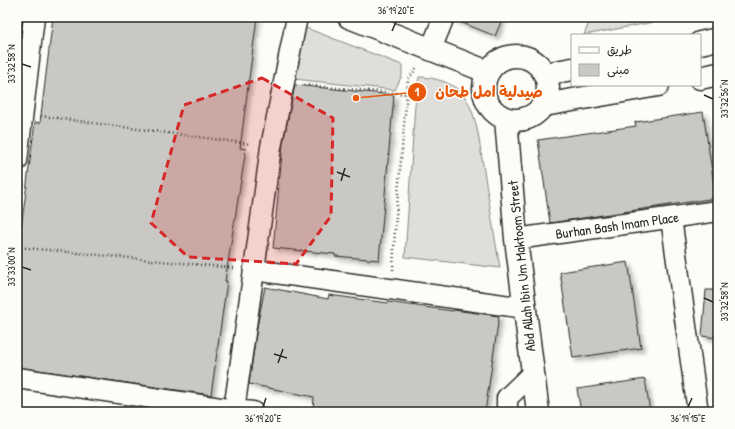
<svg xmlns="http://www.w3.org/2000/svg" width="735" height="429" font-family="'Patrick Hand','Playpen Sans Arabic',sans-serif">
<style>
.grass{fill:#dfdeda;stroke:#858482}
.building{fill:#c9c8c4;stroke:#2b2b2b;filter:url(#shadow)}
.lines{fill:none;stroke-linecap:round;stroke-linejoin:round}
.street-casing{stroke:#2b2b2b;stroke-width:23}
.secondary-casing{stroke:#2b2b2b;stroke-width:25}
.path{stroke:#2b2b2b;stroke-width:2.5;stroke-dasharray:1 3;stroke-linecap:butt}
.street{stroke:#fdfcf7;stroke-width:20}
.secondary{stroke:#fdfcf7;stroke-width:22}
.marked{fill:#d62828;fill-opacity:0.2;stroke:#d62828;stroke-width:3;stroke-dasharray:8 5;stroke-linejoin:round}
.ticks{fill:none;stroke:#2b2b2b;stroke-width:1.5}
.labels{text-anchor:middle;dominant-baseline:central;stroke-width:3;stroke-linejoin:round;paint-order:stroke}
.street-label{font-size:14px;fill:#2b2b2b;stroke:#fdfcf7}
.leader{fill:none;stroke:#e8590c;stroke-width:1.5}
.callout-dot{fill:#e8590c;stroke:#fdfcf7;stroke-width:1.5}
.mark-label{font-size:12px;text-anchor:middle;font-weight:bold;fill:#fff}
.callout-label{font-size:15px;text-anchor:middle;font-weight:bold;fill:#e8590c;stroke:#fdfcf7;stroke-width:3;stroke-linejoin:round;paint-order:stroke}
.neatline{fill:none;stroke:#2b2b2b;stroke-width:1.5}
.ticks-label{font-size:10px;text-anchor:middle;fill:#2b2b2b}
</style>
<defs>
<filter id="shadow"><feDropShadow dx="3.5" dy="3.5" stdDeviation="2" flood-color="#0004"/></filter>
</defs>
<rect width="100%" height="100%" fill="#fdfcf7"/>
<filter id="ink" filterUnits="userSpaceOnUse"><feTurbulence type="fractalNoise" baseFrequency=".025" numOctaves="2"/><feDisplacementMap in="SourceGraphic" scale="8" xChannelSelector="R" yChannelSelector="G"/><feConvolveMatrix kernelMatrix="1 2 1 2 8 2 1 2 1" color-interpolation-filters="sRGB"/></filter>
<g filter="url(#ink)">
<g class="grass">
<polygon points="591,17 681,17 584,35"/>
<polygon points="301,26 402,65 402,75 395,90 294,79"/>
<path d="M419,77C434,77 456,83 465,97C478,117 479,143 483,165C489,200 494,234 500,268L405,257L415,105Z"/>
</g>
<g class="building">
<polygon points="53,17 257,17 240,148 246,149 225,281 227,281 211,395 17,367 17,251 18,252 35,122 40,123"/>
<polygon points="455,17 503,17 495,36 455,20"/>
<polygon points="295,85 394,95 379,260 335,256 335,254 273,248 283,143"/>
<polygon points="703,112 716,198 550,223 538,140 636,126 635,122"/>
<polygon points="628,262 641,348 573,358 560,272"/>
<polygon points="265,287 328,299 329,295 388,303 388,302 453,311 454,310 499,316 485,412 330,412 313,409 314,397 249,384 257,327"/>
<polygon points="706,290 718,290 718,338 702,336"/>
<polygon points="645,379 650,412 581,412 577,389"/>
</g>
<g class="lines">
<g class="street-casing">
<g id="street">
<polyline points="431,49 444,17"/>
<polyline points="17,161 34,17"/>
<polyline points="671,218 698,412"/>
<polyline points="516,239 718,211"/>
<polyline points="254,270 271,147 297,17"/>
<polyline points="17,378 234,410 234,412"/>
<polyline points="253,412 234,410 254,270 525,308"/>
<polyline points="507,412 507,398 533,373"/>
</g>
</g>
<g class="secondary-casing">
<g id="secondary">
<polyline points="349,17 488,72"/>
<polyline points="700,43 718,39"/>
<circle cx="516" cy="88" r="32"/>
<polyline points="545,74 572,69"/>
<polyline points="700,78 718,74"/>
<polyline points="544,105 658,85"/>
<polyline points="506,119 516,239 538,412"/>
</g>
</g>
<g class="path">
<polyline points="304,85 407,94"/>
<polyline points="41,116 251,144"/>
<polyline points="17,247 233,268"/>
<polyline points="393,270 395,228 408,80 417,67"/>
</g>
<use href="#street" class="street"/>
<use href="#secondary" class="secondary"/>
</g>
</g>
<path class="marked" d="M262,78L333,118L331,216L296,264L188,257L151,223L184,105Z"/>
<path class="ticks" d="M392,31L396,22M22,64L31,67M704,95L713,99M337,172L350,177M341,181L345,168M22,267L31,270M704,298L713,302M274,354L287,358M278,363L283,349M263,407L266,398M688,407L692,398"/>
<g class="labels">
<g class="street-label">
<text transform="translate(617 225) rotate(-8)">Burhan Bash Imam Place</text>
<text transform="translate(521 266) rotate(-96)">Abd Allah Ibin Um Maktoom Street</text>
</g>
</g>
<path class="leader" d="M356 98L417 92"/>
<g class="callout-dot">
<circle cx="356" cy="98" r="4"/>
<circle cx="417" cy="92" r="10"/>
</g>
<g class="mark-label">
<text x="417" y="96">1</text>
</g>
<g class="callout-label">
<text x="489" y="97">صيدلية امل طحان</text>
</g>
<rect width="735" height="429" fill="none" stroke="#fdfcf7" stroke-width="44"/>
<rect x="571" y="34" width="130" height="52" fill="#fdfcf7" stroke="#a9a8a5"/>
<rect x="579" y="47" width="20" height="6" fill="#fdfcf7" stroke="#a9a8a5"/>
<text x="607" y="54" font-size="12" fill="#2b2b2b">طريق</text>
<rect x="579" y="64" width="20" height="12" fill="#c9c8c4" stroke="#a9a8a5"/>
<text x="607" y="74" font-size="12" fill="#2b2b2b">مبنى</text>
<rect x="22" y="22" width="691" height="385" class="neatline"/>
<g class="ticks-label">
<text x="396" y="14">36°19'20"E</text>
<text transform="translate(11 64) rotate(-90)" y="4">33°32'58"N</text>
<text transform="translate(724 99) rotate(-90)" y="4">33°32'56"N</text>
<text transform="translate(11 267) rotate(-90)" y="4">33°33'00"N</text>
<text transform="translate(724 302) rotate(-90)" y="4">33°32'58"N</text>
<text x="263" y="422">36°19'20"E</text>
<text x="688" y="422">36°19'15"E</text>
</g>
</svg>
